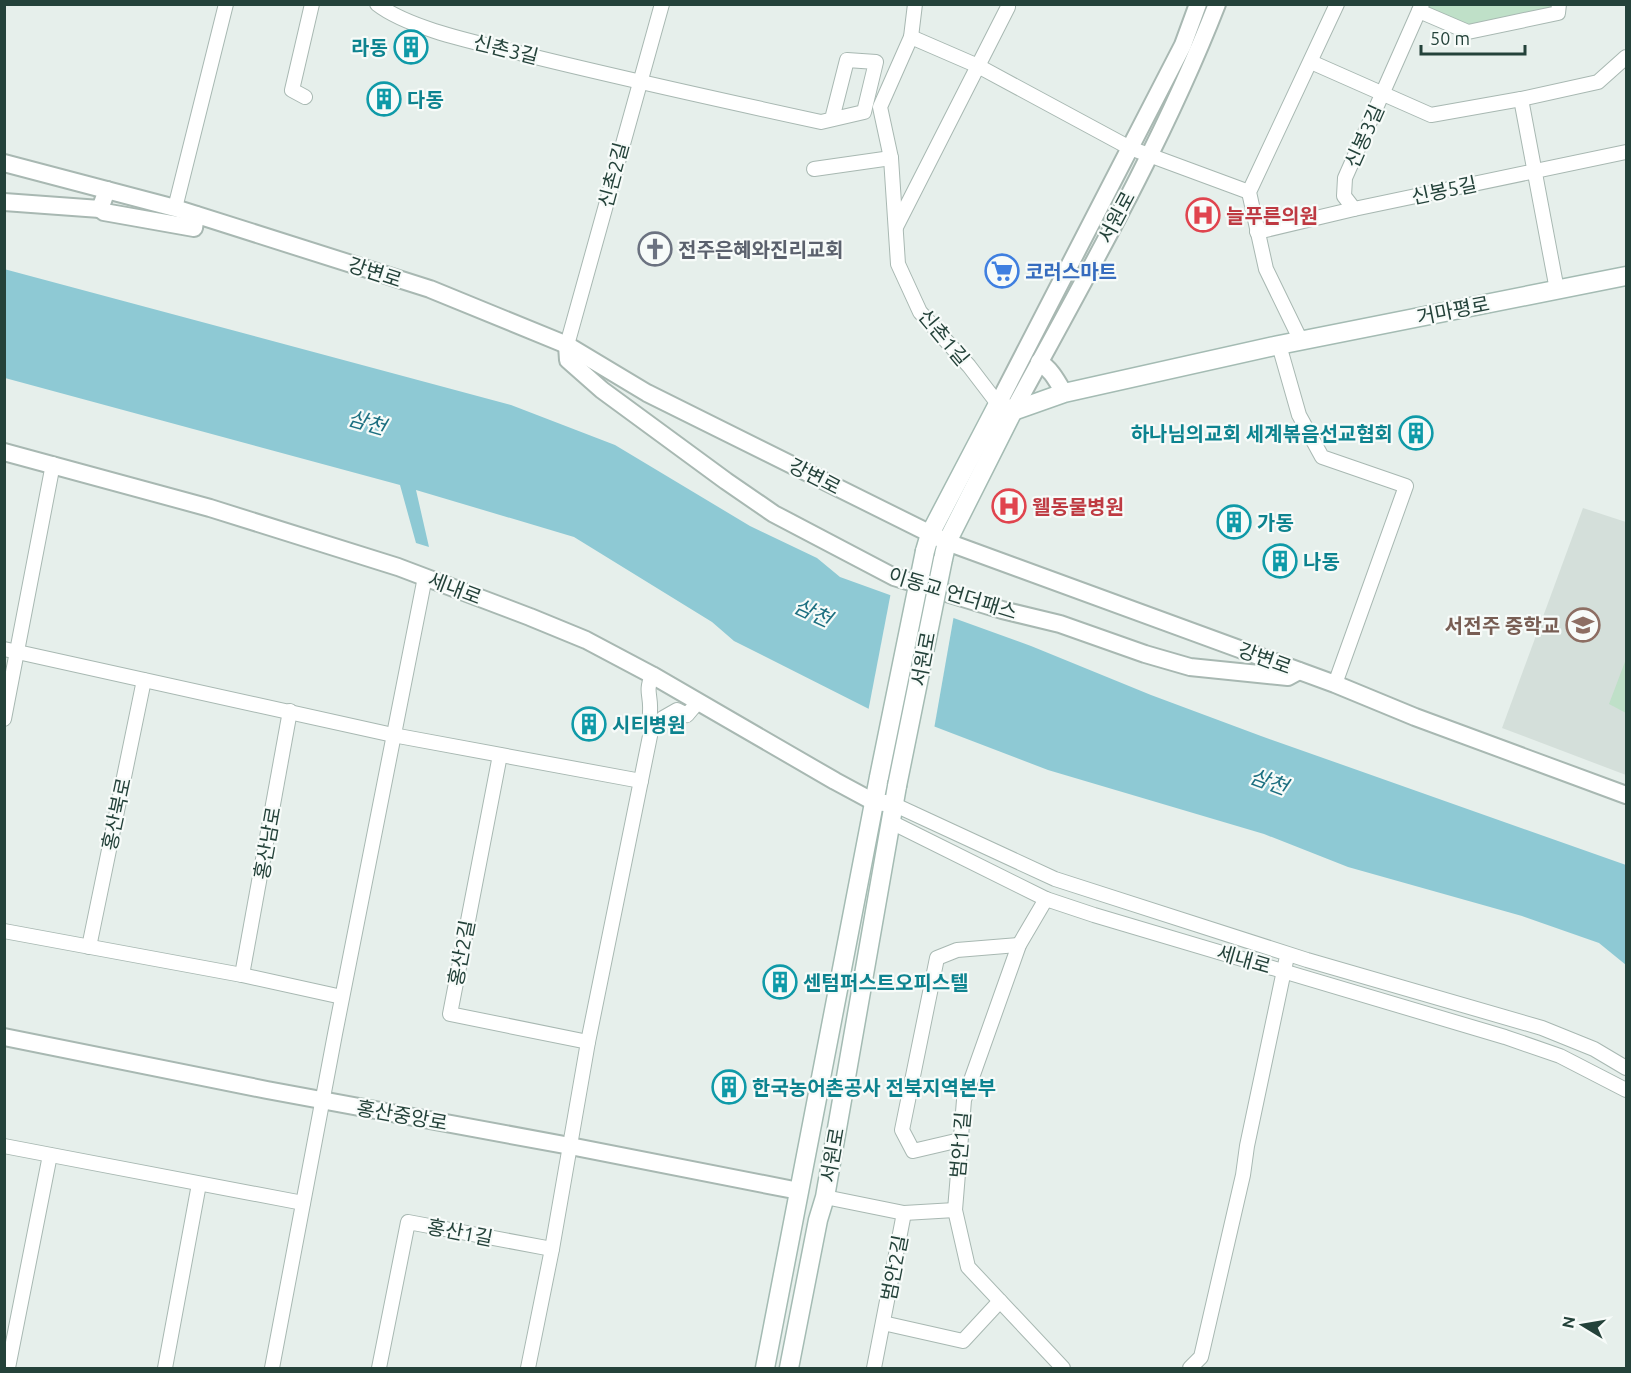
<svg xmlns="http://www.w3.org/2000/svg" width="1631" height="1373" font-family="Ubuntu,'Noto Sans KR',sans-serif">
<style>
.built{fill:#d4dfda}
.green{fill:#bfe0c8}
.water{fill:#8ec9d4}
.pier{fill:#e6efeb}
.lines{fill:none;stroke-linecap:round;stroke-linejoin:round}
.minor-casing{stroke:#a8b8b2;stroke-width:16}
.tertiary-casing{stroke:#a8b8b2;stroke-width:20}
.secondary-casing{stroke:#a4bbb3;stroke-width:21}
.minor{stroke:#fff;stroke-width:14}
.tertiary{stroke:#fff;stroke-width:16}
.secondary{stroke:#fff;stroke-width:18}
.secondary-bridge-casing{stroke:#a4bbb3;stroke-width:21;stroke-linecap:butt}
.secondary-bridge{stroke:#fff;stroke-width:18}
.labels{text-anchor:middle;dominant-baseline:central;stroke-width:4.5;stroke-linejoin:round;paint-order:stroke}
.culture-label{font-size:20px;font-weight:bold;fill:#0d838f;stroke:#f7fbf9;text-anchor:start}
.street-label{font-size:20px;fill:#24423a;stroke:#f7fbf9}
.health-label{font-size:20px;font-weight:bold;fill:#be3a42;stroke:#f7fbf9;text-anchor:start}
.worship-label{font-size:20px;font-weight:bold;fill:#5b616d;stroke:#f7fbf9;text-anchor:start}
.shop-label{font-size:20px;font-weight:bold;fill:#366cbe;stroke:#f7fbf9;text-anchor:start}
.education-label{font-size:20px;font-weight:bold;fill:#785e54;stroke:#f7fbf9;text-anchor:end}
.water-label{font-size:21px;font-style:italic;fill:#1c6f80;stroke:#f7fbf9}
</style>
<rect width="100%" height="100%" fill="#e6efeb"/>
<polygon class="built" points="1583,508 1626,522 1626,775 1502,728"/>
<g class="green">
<polygon points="1422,4 1559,5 1558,13 1468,32"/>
<polygon points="1626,659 1626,713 1609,704"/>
</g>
<polygon class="water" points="4,269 511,405 615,445 750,526 817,558 840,577 1031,646 1151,695 1261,736 1626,865 1626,965 1599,943 1522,916 1348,867 1264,834 1048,770 933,726 869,709 734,641 712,622 574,537 416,490 429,547 416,543 400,485 5,378"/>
<polygon class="pier" points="891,592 954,615 934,729 868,712"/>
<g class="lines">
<g class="minor-casing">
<g id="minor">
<path d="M377,4C409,29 479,43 519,53C619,78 720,100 821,122L864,112L876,62L847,60L832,119"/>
<polyline points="915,4 911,37 880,107 891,158 898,264 920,312 969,366 998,404"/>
<polyline points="1419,11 1468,32 1558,13 1559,4"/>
<polyline points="911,37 978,66 1130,148 1249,192"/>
<polyline points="1311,62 1431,115 1521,99 1598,82 1626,57"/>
<polyline points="305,97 292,90 312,4"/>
<polyline points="1521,99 1557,290"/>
<polyline points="814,169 891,158"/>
<polyline points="175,208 226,4"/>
<polyline points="1354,209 1344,196 1345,178 1422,4"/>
<polyline points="896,227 1008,7"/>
<polyline points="1257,232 1354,209 1626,152"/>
<polyline points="1301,341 1266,269 1249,192 1337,4"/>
<polyline points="567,345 662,4"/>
<polyline points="1279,345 1299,415 1322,457 1406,486 1335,684"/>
<polyline points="4,649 393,735 641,781"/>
<polyline points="4,719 53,464"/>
<polyline points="651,731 663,718 677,710 687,715 697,703"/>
<polyline points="500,755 450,1014 588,1042"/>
<polyline points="895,805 1055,879 1307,960 1542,1028 1594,1049 1626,1068"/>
<polyline points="891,822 1046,899 1094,915 1505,1037 1560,1056 1626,1090"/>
<polyline points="1046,899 1019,945 964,1100 955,1210 968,1267 1063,1368"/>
<polyline points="4,931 242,975 342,997"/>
<polyline points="89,947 144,680"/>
<polyline points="242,975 290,711"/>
<polyline points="960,1140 913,1151 902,1130 937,958 957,950 1019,945"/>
<polyline points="4,1146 303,1203"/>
<polyline points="825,1197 904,1213 955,1210"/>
<polyline points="883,1323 963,1341 1000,1301"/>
<polyline points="8,1368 50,1155"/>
<polyline points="165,1368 199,1184"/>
<polyline points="272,1368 335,1034 425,577"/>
<polyline points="379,1368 408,1222 552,1249"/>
<path d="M528,1368L552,1249L588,1042L651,731C649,722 650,719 650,711C651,694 645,693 652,675"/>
<polyline points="874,1368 904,1213"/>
<polyline points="1190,1368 1201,1357 1243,1175 1247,1146 1286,961"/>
</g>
</g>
<g class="tertiary-casing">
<g id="tertiary">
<polyline points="4,163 175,208 430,289 567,345 647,393 947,542 1335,684 1415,717 1626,795"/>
<polyline points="4,202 100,209 107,190"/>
<polyline points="100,209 104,212 194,228 196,215"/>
<polyline points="567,345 568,360 602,390 726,481 774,514 894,577 1002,610 1060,624 1145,654 1190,667 1288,677 1299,671"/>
<path d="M1039,362C1051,369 1057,381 1064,393"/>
<polyline points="998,404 1183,45 1198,4"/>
<path d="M1013,411C1085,278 1162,145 1217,4"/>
<polyline points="4,452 210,508 398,567 530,617 586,640 652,675 835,781 874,802 885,803"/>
<polyline points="4,1037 267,1090 570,1146 799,1191"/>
</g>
</g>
<g class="secondary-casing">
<g id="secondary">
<polyline points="925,551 930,534 998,404 1013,411 1064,393 1279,345 1626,276"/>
<polyline points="943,559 947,542 1013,411"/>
<polyline points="765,1368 879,777"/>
<polyline points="789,1368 818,1220 825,1197 897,786"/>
</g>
</g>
<use href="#minor" class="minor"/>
<use href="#tertiary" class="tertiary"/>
<use href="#secondary" class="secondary"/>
<g class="secondary-bridge-casing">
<g id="secondary-bridge">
<polyline points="879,777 925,551"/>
<polyline points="897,786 943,559"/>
</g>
</g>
<use href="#secondary-bridge" class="secondary-bridge"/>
</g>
<defs>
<g id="building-ring" transform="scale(1.725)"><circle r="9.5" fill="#f7fbf9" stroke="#0f9aa8" stroke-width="1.5"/><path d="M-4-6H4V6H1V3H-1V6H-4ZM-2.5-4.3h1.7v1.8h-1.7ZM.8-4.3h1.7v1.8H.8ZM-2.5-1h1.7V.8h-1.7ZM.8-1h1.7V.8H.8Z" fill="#0f9aa8"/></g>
<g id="hospital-ring" transform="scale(1.725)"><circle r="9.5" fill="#f7fbf9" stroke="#e0444e" stroke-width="1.5"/><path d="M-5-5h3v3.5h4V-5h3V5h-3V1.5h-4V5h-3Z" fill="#e0444e"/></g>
<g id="church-ring" transform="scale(1.725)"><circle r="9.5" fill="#f7fbf9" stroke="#6b7280" stroke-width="1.5"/><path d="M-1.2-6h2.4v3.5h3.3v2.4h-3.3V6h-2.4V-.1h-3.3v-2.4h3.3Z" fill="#6b7280"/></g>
<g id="supermarket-ring" transform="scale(1.725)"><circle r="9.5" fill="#f7fbf9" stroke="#3f7fe0" stroke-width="1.5"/><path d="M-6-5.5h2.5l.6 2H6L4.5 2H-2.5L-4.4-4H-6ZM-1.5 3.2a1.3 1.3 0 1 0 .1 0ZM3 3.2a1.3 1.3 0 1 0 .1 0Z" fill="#3f7fe0"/></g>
<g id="school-ring" transform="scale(1.725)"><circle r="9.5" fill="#f7fbf9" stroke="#8d6e63" stroke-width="1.5"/><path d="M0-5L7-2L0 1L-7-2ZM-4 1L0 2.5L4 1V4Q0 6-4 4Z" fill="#8d6e63"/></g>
</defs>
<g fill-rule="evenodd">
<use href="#building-ring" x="411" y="47"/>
<use href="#building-ring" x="384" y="99"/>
<use href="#hospital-ring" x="1203" y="215"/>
<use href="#church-ring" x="655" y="249"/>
<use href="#supermarket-ring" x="1002" y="271"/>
<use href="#building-ring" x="1416" y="433"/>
<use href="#hospital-ring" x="1009" y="506"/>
<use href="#building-ring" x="1234" y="522"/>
<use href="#building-ring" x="1280" y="561"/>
<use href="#school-ring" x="1583" y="625"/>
<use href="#building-ring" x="589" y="724"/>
<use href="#building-ring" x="780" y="982"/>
<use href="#building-ring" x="729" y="1087"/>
</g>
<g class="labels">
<g class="culture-label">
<text x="388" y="47" text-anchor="end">라동</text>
<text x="407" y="99">다동</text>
<text x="1393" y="433" text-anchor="end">하나님의교회 세계볶음선교협회</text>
<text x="1257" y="522">가동</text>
<text x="1303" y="561">나동</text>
<text x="612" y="724">시티병원</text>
<text x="803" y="982">센텀퍼스트오피스텔</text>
<text x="752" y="1087">한국농어촌공사 전북지역본부</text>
</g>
<g class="street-label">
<text transform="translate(506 49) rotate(14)">신촌3길</text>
<text transform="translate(1364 136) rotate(-66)">신봉3길</text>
<text transform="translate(613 175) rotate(-75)">신촌2길</text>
<text transform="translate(1444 190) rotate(-12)">신봉5길</text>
<text transform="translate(1116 217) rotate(-62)">서원로</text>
<text transform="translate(375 272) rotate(18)">강변로</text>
<text transform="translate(1453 310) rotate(-11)">거마평로</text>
<text transform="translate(944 337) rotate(50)">신촌1길</text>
<text transform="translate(815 476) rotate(27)">강변로</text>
<text transform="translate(455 588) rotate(21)">세내로</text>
<text transform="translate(953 593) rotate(17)">이동교 언더패스</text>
<text transform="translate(1265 658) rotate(20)">강변로</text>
<text transform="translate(923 659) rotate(-79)">서원로</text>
<text transform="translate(116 814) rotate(-78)">홍산북로</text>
<text transform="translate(267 843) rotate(-80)">홍산남로</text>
<text transform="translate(461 953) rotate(-79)">홍산2길</text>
<text transform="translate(1244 959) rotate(16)">세내로</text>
<text transform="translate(402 1115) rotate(10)">홍산중앙로</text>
<text transform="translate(960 1145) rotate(-85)">범안1길</text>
<text transform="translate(832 1155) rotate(-80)">서원로</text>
<text transform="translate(460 1232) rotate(11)">홍산1길</text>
<text transform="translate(894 1268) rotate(-79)">범안2길</text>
</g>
<g class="health-label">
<text x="1226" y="215">늘푸른의원</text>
<text x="1032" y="506">웰동물병원</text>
</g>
<g class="worship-label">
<text x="678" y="249">전주은혜와진리교회</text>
</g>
<g class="shop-label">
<text x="1025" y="271">코러스마트</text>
</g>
<g class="education-label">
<text x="1560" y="625">서전주 중학교</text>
</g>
<g class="water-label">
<text transform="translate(367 422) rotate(16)">삼천</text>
<text transform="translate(813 612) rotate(25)">삼천</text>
<text transform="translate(1269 781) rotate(20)">삼천</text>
</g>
</g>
<rect width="1631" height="1373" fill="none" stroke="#24423a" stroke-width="12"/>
<g transform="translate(1583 1325) rotate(281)" stroke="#f7fbf9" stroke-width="4.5" paint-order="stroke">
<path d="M0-4.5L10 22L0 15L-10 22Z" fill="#24423a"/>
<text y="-9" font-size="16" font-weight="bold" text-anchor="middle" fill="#24423a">N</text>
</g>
<path d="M1421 45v9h104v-9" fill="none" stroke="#24423a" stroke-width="3"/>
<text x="1430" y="45" font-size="18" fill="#24423a" stroke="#f7fbf9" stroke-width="4.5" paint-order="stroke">50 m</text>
</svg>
